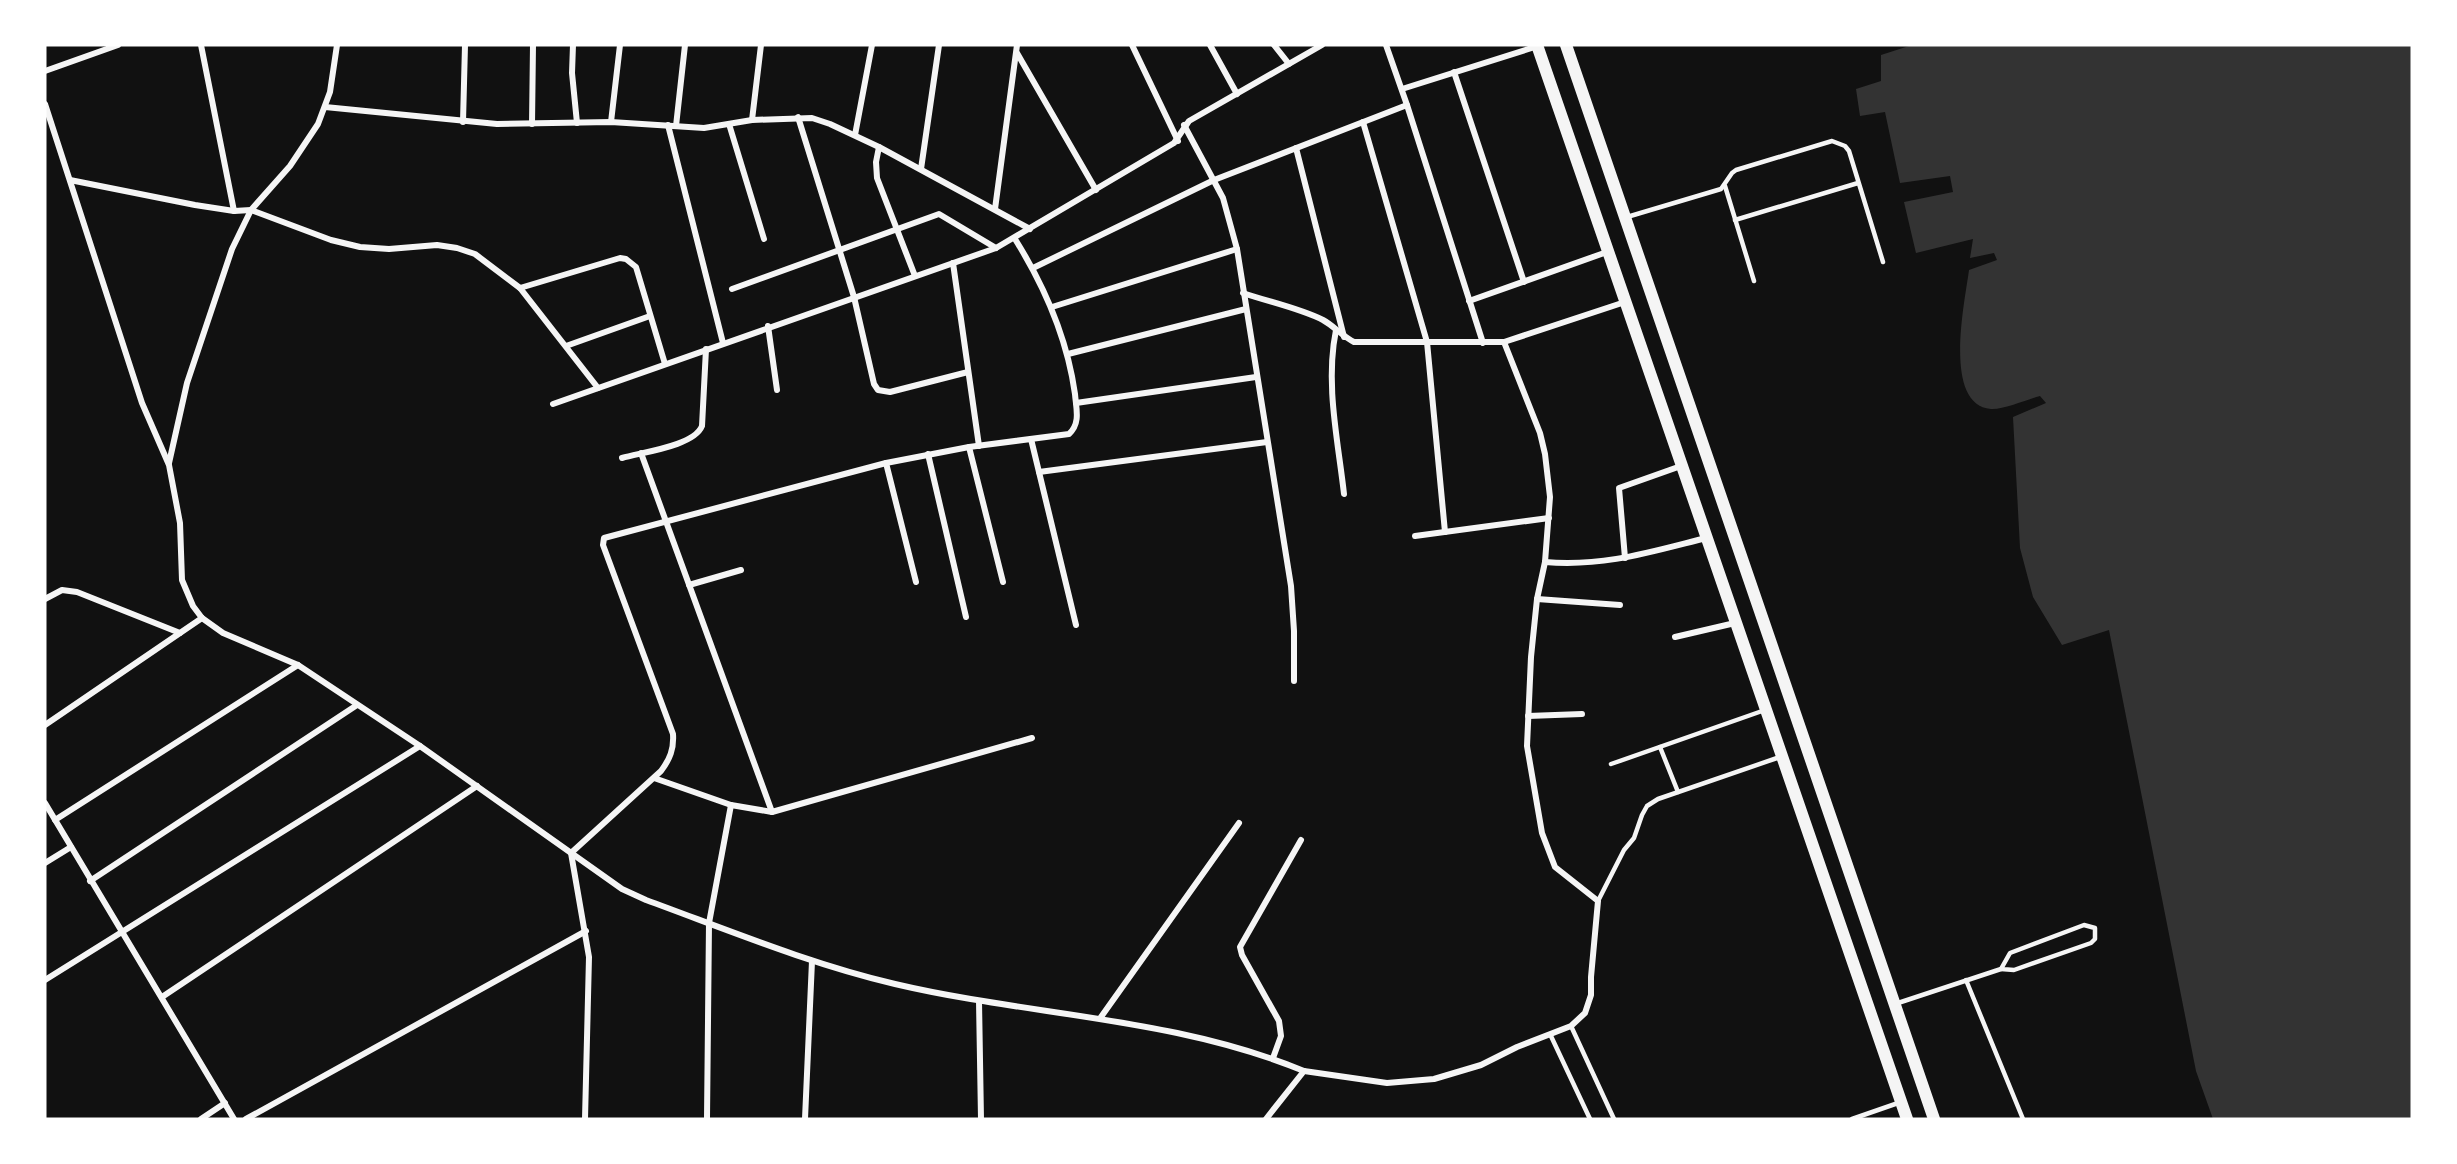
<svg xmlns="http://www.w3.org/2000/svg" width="2457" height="1164" font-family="'Source Sans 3',sans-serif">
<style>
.water{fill:#333}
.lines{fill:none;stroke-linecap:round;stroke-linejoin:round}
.service{stroke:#f5f5f5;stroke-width:4.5}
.minor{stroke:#f5f5f5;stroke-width:6}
.secondary{stroke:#f5f5f5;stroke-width:12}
</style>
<rect width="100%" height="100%" fill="#111"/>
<path class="water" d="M1912,45H2412V1119H2213L2196,1071L2109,630L2062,645L2033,597L2020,548L2013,417L2046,403L2040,396C2028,399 2003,410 1991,409C1942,405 1965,301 1969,270L1997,260L1994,253L1970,258L1973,239L1916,253L1904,202L1953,192L1950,176L1900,183L1885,112L1860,116L1856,89L1881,81V55Z"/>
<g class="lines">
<g class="service">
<polyline points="1725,186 1754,281"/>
<polyline points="1627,217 1721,189 1732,173 1736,170 1832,141 1845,146 1849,151 1883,262"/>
<polyline points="1735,220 1858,183"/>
<polyline points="1660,747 1678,792"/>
<polyline points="1611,764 1765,710"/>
<polyline points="1598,901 1624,850 1634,838 1642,815 1647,806 1658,799 1780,757"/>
<polygon points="2084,925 2095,928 2095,939 2091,943 2014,970 2001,969 2010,953"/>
<polyline points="1966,980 2023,1119"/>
<polyline points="1895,1004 2001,969"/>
<polyline points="1571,1026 1614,1119"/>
<polyline points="1550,1034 1590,1119"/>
<polyline points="1852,1119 1901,1102"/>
</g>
<g class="minor">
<polyline points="201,45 234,211"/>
<polyline points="573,45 572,73 577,123"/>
<polyline points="1132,45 1178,141"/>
<polyline points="1210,45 1237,94"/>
<polyline points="1274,45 1289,64"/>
<polyline points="1386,45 1407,105 1483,343"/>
<polyline points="1017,53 1096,190"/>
<polyline points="45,71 118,45"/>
<polyline points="1454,72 1524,282"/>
<polyline points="1402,89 1538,46"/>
<path d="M45,104L142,403L169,465L180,523L182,580L193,606L202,618L223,633L298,665L420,746L622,889L646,900C728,930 810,964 895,984C1031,1016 1173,1017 1304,1071"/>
<polyline points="325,107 497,124 611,122 704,128 752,120 812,118 830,124 879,147 1030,229"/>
<polyline points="798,117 854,297 874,384 878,390 890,392 968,372"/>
<polyline points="752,120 761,45"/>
<polyline points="463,122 465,45"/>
<polyline points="611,122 620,45"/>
<polyline points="1363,122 1427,342 1445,532"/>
<polyline points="532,124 533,45"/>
<polyline points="729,124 764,239"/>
<polyline points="668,125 723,343"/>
<polyline points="1184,125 1223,198 1237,249 1291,586 1294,631 1294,681"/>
<polyline points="676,126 685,45"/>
<polyline points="855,135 872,45"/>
<polyline points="879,147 876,162 877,178 915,276"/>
<polyline points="1296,148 1344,337"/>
<polyline points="921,169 939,45"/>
<polyline points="70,180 195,205 234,211 251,210 331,240 360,247 389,249 437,245 457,248 475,254 520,288 598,388"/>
<polyline points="995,209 1017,45"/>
<polyline points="953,263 979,446"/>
<polyline points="1033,268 1214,180 1407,105"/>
<polyline points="520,288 620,258 626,259 636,267 665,364"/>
<polyline points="732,289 939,214 996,248"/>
<path d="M1243,293C1269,302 1299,308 1323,320C1334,326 1342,336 1354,342H1504L1625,302"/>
<polyline points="1469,301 1607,252"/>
<polyline points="1052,307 1237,249"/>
<polyline points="768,326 777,390"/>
<path d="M1336,330C1325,384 1338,440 1344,494"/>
<polyline points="566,346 650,316"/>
<polyline points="1068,354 1246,309"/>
<polyline points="1076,403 1256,377"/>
<polyline points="553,404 996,248 1174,143 1189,121 1322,45"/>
<polyline points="1031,439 1076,625"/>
<polyline points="969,447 1003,582"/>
<polyline points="641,453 772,812"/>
<polyline points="928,454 966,617"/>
<path d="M622,458C643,452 694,446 702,426L706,349"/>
<polyline points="169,463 187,383 232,249 251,210 290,166 318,124 330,92 337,45"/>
<polyline points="886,463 916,582"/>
<polyline points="1039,472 1267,442"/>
<polyline points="1415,536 1549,518"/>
<polyline points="1625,558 1619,488 1681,466"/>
<path d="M1545,562C1603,567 1650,552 1706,538"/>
<polyline points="689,585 741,570"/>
<polyline points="45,599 62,590 77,592 180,633"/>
<polyline points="1537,599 1620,605"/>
<polyline points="1675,637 1735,623"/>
<polyline points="1528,716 1582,714"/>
<polyline points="45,725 202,618"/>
<polyline points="654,778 731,805 772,812 1032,738"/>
<polyline points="45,803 234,1119"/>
<polyline points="55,820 298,665"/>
<polyline points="45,863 71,847"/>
<polyline points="90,881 357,705"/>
<polyline points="45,980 420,746"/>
<polyline points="162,997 477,786"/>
<polyline points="979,1001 981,1119"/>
<polyline points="1101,1017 1239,823"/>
<polyline points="1273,1058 1281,1036 1279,1021 1242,955 1240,947 1301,840"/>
<polyline points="201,1119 225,1103"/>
<polyline points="246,1119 586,931"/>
<path d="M585,1119L589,957L571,853L661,771C670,759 674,749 673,734L603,545L604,538L886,463L969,447L1069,434C1081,423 1076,408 1075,394C1067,337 1045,287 1015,239"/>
<polyline points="707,1119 709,923 731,805"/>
<polyline points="805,1119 812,961"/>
<polyline points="1266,1119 1304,1071 1387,1083 1434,1079 1481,1065 1517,1047 1571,1026 1585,1013 1591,995 1591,977 1598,901 1555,867 1542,833 1527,746 1531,657 1537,599 1545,562 1550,497 1545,454 1540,433 1504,342"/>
</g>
<g class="secondary">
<polyline points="1537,45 1907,1119"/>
<polyline points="1566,45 1934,1119"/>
</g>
</g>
<rect width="2457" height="1164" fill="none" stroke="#ffffff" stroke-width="93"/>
</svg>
